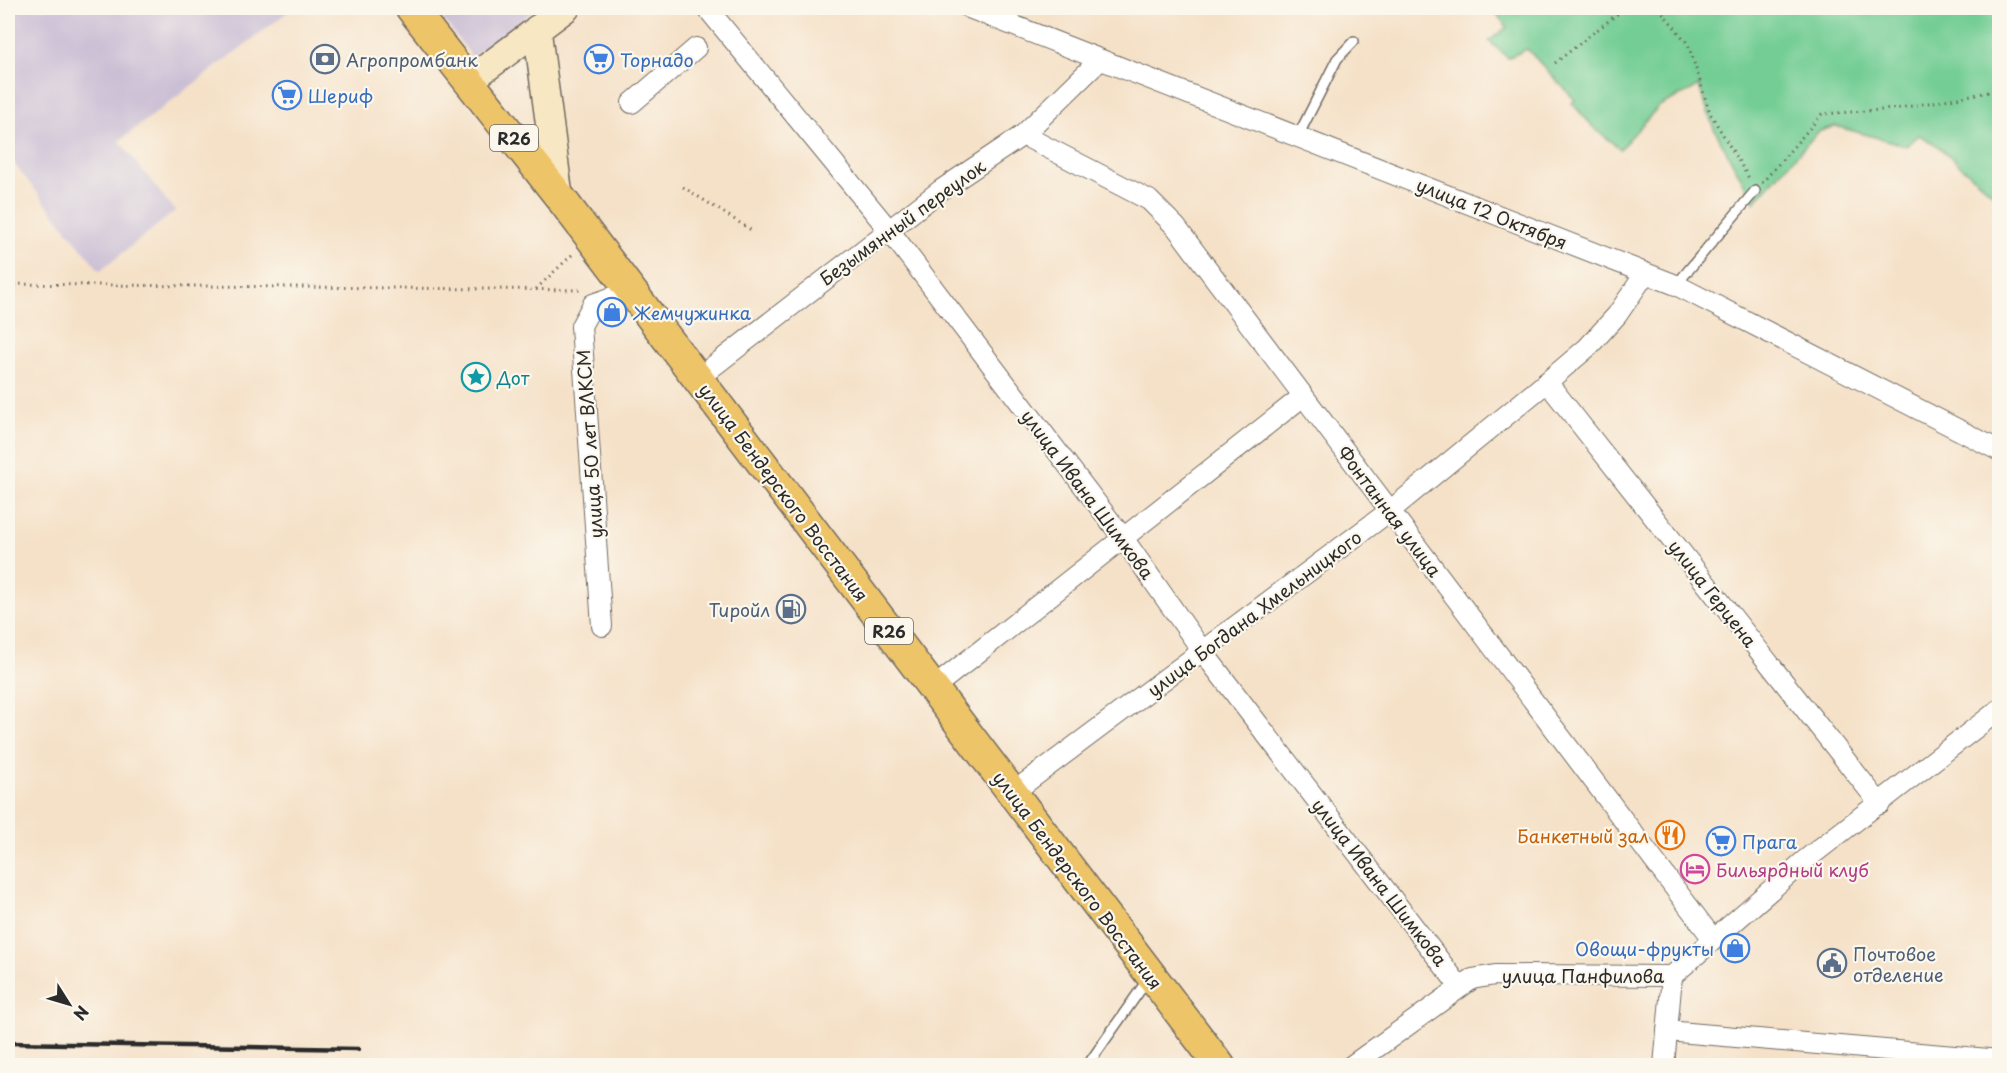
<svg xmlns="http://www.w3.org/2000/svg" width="2007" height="1073" font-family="'Playpen Sans',sans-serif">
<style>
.industrial{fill:#cbbfd5}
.green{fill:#73cd94;stroke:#4f7c60;stroke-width:1.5}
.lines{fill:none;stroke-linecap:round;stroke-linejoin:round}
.lane-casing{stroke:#726b62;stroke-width:12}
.street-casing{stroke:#726b62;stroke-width:22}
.secondary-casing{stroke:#726b62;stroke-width:30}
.primary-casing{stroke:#726b62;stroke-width:33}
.path{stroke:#726b62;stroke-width:3;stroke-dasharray:1.5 4.5;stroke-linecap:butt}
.lane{stroke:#fff;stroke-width:9}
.street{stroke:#fff;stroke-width:20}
.secondary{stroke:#f8e7c3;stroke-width:27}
.primary{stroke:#eec469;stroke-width:30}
.rail{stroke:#2b2b2b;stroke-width:4.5}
.labels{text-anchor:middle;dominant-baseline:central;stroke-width:4.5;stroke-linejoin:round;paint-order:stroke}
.shield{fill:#fbf7ec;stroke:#696865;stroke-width:1.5}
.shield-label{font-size:16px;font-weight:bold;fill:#2b2b2b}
.service-label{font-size:18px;fill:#4e5e75;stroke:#fbf7ec;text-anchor:start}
.shop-label{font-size:18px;fill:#366cbe;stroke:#fbf7ec;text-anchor:start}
.street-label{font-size:18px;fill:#2b2b2b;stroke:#fbf7ec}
.culture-label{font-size:18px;fill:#0d838f;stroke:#fbf7ec;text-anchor:start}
.food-label{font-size:18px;fill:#c56008;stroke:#fbf7ec;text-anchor:end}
.hotel-label{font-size:18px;fill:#b23c85;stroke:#fbf7ec;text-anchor:start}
</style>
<rect width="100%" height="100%" fill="#fbf7ec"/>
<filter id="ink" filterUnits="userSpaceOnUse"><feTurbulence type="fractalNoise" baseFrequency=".0167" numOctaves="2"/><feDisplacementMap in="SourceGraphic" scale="12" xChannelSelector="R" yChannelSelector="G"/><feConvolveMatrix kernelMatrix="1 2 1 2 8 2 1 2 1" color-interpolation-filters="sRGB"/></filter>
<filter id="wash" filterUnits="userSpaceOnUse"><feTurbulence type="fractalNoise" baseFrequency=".008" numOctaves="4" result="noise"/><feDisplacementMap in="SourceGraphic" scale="24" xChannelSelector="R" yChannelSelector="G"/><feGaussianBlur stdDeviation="1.35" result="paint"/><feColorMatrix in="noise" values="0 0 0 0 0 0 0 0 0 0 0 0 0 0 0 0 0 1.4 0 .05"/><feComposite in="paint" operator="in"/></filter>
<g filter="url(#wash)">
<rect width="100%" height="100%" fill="#f5e1c8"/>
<g class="industrial">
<polygon points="8,8 293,8 119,141 175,211 100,271 8,156"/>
<polygon points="435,8 537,8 472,57"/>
</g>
<polygon class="green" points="1492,8 1999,8 1999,199 1935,144 1919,135 1907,146 1835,126 1818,132 1754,202 1713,127 1699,86 1659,106 1620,149 1592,126 1572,103 1575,100 1527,49 1508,58 1489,41 1507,27"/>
</g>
<g filter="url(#ink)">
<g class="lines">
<g class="lane-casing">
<g id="lane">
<polyline points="1298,136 1337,59 1354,41"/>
<polyline points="1676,285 1755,191"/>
<polyline points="1087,1066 1148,979"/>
</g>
</g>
<g class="street-casing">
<g id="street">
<polyline points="707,8 889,230 1123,538 1203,652 1460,987"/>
<polyline points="969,8 1676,285 2000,451"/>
<polyline points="632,103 696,48"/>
<polyline points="1023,135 1149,200 1176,227 1713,939"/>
<polyline points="698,378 941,190 1023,135 1100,60"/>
<polyline points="1547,382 1880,804"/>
<polyline points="602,626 581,326 593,304 631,291"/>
<polyline points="933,688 1302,397"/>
<polyline points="1012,793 1391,510 1547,382 1588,347 1617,315 1645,274"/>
<polyline points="1667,1031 2000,1060"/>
<polyline points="1351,1066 1472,979 1495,975 1672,976 1804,861 2000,709"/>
<polyline points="1664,1066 1672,976"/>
</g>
</g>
<g class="secondary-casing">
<g id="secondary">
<polyline points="537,29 559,196"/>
<polyline points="470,80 566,8"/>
</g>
</g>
<g class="primary-casing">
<polyline id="primary" points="411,8 559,196 1220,1066"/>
</g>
<g class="path">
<polyline points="1659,8 1688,44 1710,113 1750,180"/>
<polyline points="1555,63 1620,12 1622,8"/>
<polyline points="1762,183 1822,114 1895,109 2000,90"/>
<polyline points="683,187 751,230"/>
<polyline points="8,284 584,290"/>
<polyline points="536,289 574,253"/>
</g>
<use href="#lane" class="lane"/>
<use href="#street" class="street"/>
<use href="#secondary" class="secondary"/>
<use href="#primary" class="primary"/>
<polyline class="rail" points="8,1043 358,1049"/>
</g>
</g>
<defs>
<g id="bank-ring" transform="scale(1.5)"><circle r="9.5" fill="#fbf7ec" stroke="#5c6f8a" stroke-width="1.5"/><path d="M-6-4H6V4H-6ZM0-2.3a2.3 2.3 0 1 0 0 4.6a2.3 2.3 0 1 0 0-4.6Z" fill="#5c6f8a"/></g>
<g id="supermarket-ring" transform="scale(1.5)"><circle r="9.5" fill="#fbf7ec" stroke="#3f7fe0" stroke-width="1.5"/><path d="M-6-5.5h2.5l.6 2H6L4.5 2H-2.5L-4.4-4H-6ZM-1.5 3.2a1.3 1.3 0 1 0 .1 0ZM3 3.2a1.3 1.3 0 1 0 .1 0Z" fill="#3f7fe0"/></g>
<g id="shop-ring" transform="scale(1.5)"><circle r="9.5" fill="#fbf7ec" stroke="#3f7fe0" stroke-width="1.5"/><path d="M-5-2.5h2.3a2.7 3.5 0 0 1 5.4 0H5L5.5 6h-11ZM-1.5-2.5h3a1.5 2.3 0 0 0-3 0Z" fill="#3f7fe0"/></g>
<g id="sight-ring" transform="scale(1.5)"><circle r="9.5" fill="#fbf7ec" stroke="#0f9aa8" stroke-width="1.5"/><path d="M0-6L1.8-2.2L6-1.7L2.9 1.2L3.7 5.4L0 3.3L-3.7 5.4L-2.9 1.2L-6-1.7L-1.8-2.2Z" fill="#0f9aa8"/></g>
<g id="fuel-ring" transform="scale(1.5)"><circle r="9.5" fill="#fbf7ec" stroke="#5c6f8a" stroke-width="1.5"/><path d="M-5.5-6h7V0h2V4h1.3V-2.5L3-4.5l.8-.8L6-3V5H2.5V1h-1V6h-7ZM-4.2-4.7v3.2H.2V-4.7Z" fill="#5c6f8a"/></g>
<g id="restaurant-ring" transform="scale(1.5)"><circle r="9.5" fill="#fbf7ec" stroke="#e8710a" stroke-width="1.5"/><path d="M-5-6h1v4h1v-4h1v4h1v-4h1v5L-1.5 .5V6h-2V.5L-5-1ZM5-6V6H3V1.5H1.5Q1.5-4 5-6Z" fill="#e8710a"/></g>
<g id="hotel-ring" transform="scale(1.5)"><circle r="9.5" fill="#fbf7ec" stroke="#d1479c" stroke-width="1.5"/><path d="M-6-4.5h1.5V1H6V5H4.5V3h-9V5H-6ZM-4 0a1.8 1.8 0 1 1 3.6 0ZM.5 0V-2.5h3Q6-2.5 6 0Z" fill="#d1479c"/></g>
<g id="civic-ring" transform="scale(1.5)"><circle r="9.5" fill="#fbf7ec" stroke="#5c6f8a" stroke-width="1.5"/><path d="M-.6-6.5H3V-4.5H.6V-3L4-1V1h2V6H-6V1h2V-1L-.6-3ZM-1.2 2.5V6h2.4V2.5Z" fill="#5c6f8a"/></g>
</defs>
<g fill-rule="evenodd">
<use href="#bank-ring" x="325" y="59"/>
<use href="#supermarket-ring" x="599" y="59"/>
<use href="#supermarket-ring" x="287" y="95"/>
<use href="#shop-ring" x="612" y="312"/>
<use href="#sight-ring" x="476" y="377"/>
<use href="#fuel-ring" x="791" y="609"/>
<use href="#restaurant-ring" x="1670" y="835"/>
<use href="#supermarket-ring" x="1721" y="841"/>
<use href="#hotel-ring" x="1695" y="869"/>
<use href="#shop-ring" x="1735" y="948"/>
<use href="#civic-ring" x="1832" y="963"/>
</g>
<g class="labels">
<g class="shield">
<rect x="490" y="125" width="48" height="26" rx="4.5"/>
<rect x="865" y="618" width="48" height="26" rx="4.5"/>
</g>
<g class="shield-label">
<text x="514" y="138">R26</text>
<text x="889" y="631">R26</text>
</g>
<g class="service-label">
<text x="346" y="59">Агропромбанк</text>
<text x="770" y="609" text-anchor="end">Тиройл</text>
<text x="1853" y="953">Почтовое<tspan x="1853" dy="21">отделение</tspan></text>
</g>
<g class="shop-label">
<text x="620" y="59">Торнадо</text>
<text x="308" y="95">Шериф</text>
<text x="633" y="312">Жемчужинка</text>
<text x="1742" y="841">Прага</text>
<text x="1714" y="948" text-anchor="end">Овощи-фрукты</text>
</g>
<g class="street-label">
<text transform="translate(1492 213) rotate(22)">улица 12 Октября</text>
<text transform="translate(902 222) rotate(-36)">Безымянный переулок</text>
<text transform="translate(589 444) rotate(-94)">улица 50 лет ВЛКСМ</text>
<text transform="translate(784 492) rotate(53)">улица Бендерского Восстания</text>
<text transform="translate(1088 494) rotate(53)">улица Ивана Шимкова</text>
<text transform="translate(1390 511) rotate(53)">Фонтанная улица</text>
<text transform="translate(1713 593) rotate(52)">улица Герцена</text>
<text transform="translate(1254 613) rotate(-37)">улица Богдана Хмельницкого</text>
<text transform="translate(1078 880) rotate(53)">улица Бендерского Восстания</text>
<text transform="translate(1380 882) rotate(52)">улица Ивана Шимкова</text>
<text x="1583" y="975">улица Панфилова</text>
</g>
<g class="culture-label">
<text x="497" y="377">Дот</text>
</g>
<g class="food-label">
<text x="1649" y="835">Банкетный зал</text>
</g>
<g class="hotel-label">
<text x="1716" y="869">Бильярдный клуб</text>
</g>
</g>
<rect width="2007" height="1073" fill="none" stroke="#fbf7ec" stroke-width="30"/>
<g transform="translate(69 1004) rotate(127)" stroke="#fbf7ec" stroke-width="4.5" paint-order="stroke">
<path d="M0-4.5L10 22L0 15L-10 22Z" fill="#2b2b2b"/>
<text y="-9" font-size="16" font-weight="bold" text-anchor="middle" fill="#2b2b2b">N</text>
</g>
</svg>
